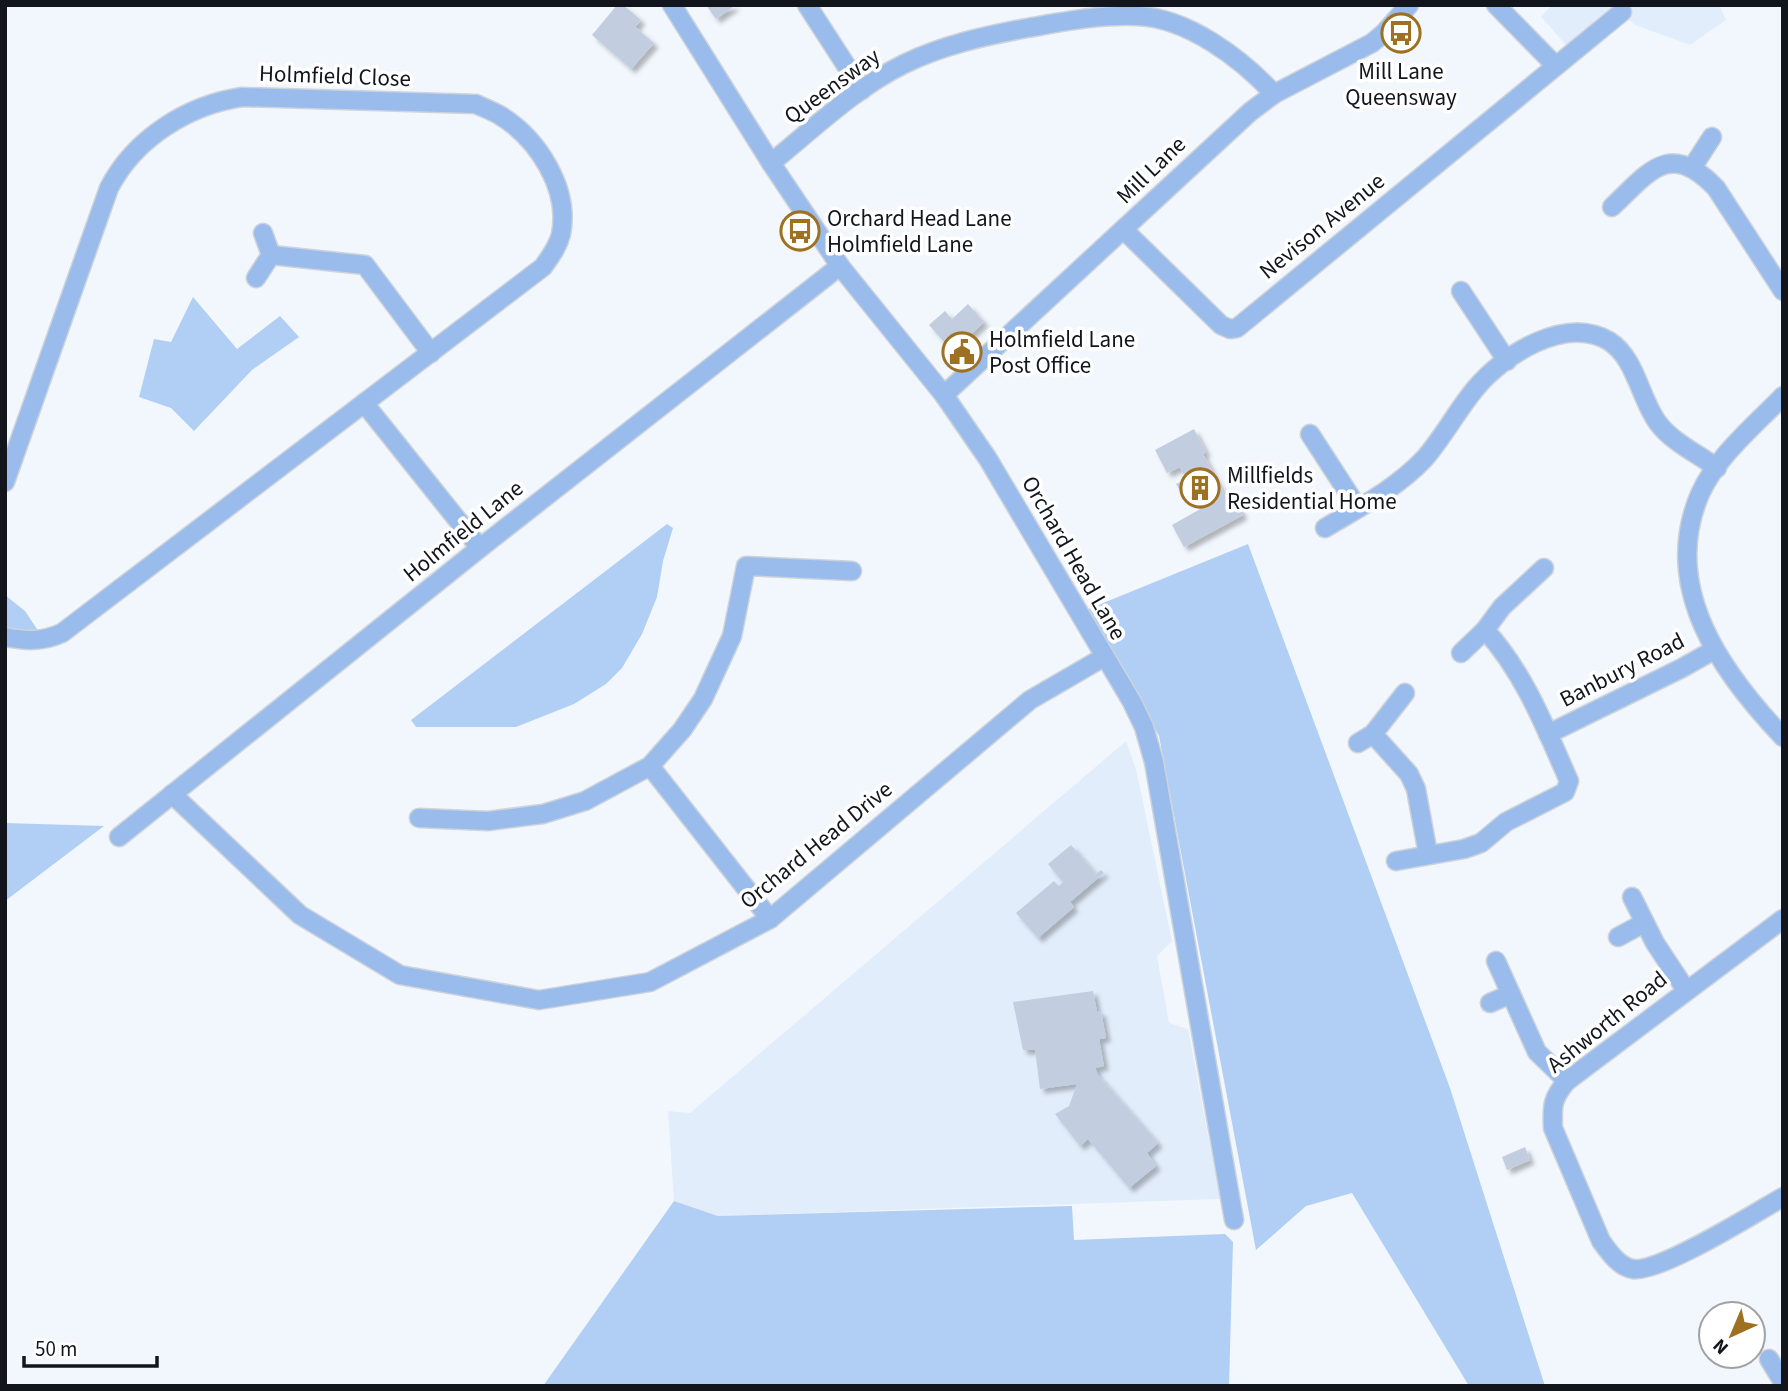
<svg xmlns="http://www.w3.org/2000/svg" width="1788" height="1391" font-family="'Source Sans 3',sans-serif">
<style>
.built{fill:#e2edfb}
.green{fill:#b1cef5}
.building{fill:#c2cedf;filter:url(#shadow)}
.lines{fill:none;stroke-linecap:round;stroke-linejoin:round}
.minor-casing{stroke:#ced3da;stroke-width:21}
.minor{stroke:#99bcec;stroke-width:18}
.labels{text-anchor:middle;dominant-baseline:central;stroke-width:7;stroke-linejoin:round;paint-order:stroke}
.poi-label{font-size:23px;fill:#12161c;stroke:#fff;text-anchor:start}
.street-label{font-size:23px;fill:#12161c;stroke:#fff}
</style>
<defs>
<filter id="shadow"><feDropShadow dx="4.5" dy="4.5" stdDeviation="2" flood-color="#0004"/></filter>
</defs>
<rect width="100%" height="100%" fill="#f2f7fe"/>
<g class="built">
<polygon points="1552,5 1719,5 1726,20 1690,45 1635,25 1618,9 1568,47 1541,17"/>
<polygon points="1126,741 1136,769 1172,941 1157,956 1169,1023 1188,1029 1220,1199 718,1216 674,1201 668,1111 690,1113"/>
</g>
<g class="green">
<polygon points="193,297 237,349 280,316 299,337 252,370 194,431 171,408 139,397 154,339 171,342"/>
<polygon points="667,524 673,528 663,561 657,597 642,634 622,668 606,684 574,704 516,727 416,727 411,720"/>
<polygon points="1248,544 1450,1088 1545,1386 1469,1386 1352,1193 1306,1206 1256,1250 1159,736 1086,610"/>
<polygon points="5,595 25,611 39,632 14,633 5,628"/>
<polygon points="5,823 104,826 5,901"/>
<polygon points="674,1201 718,1216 1072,1206 1074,1240 1225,1234 1233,1242 1229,1386 543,1386"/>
</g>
<g class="building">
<polygon points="617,5 623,5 641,20 635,27 654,43 631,69 592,35"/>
<polygon points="706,5 736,5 716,19"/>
<polygon points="968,304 984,322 968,337 976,346 960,360 929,325 945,311 952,319"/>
<polygon points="1194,429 1206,452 1203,454 1225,496 1231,493 1243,515 1184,547 1172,525 1202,508 1194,494 1185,499 1176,484 1186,479 1180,467 1167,473 1155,450"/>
<polygon points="1071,845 1096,874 1101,870 1104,873 1070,902 1074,907 1038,938 1016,913 1054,881 1059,886 1063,882 1048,864"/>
<polygon points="1093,991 1097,1012 1101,1011 1106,1038 1099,1039 1104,1066 1095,1068 1098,1075 1158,1143 1147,1153 1156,1166 1129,1188 1088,1139 1080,1146 1055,1114 1069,1106 1077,1084 1040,1089 1035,1050 1023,1050 1013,1002"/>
<polygon points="1525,1147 1530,1160 1507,1170 1502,1157"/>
</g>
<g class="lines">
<g class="minor-casing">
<g id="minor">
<polyline points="672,5 771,163 840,266 944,395 988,459 1132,702 1144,727 1154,762 1234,1220"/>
<polyline points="807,5 862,90"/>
<polyline points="1496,5 1556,66"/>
<path d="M771,163C813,129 855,88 904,64C943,45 984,36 1027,28C1062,22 1101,14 1138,16C1188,18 1242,59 1274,94"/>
<polyline points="1692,168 1712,137"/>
<path d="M1612,207C1650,171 1670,140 1716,188L1783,291"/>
<polyline points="1125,231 1221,325 1230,329 1237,328 1622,12"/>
<polyline points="271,255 365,265 431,353"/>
<polyline points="256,278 271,255 263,233"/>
<polyline points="1461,291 1507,361"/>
<polyline points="944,395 1250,112 1274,94 1372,43 1384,33 1409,5"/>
<path d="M1783,396C1755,425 1717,456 1700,494C1660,587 1721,672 1783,737"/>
<polyline points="364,403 480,548"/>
<polyline points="1310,434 1358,508"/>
<path d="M5,482L109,188C135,138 188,105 242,97L476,104C484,108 493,111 501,116C538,139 570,189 561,234C558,247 550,257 543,267L62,633C42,642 26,641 5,637"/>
<path d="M1325,528C1360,507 1397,488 1425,458C1443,437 1457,411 1475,389C1503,355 1565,315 1609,341C1636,358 1640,399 1658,423C1672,442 1698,454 1717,468"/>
<polyline points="1461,653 1485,630 1502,607 1544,568"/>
<polyline points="1373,734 1409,774 1416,789 1428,854"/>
<polyline points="1548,734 1682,668 1714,650"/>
<polyline points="1358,743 1373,734 1405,693"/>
<polyline points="650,766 770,919"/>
<polyline points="172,794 300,915 400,975 539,1000 650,982 770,919 1030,700 1104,657"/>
<polyline points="419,818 488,821 543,814 585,801 650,766 682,730 703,699 732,636 746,566 852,571"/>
<polyline points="119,837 480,548 840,266"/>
<path d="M1396,861L1464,849L1481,843L1506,822L1565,792L1569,781C1546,729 1524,672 1485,630"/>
<polyline points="1632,897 1655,943 1686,990"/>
<path d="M1783,919L1567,1081C1552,1098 1552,1106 1553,1128L1601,1241C1609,1252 1619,1267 1633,1269C1660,1273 1755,1213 1783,1197"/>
<polyline points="1618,937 1644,923"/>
<polyline points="1496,961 1537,1052 1567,1081"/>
<polyline points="1490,1003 1511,994"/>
<polyline points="1769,1359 1783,1382"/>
</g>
</g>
<use href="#minor" class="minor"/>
</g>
<defs>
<g id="bus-ring" transform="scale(2.0125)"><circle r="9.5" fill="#fff" stroke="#9e7021" stroke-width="1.5"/><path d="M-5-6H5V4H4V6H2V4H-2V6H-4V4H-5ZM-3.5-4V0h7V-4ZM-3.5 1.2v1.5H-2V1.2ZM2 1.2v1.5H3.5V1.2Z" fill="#9e7021"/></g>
<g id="civic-ring" transform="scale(2.0125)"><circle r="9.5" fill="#fff" stroke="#9e7021" stroke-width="1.5"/><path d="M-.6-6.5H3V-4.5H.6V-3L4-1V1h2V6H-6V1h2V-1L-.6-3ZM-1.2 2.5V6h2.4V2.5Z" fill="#9e7021"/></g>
<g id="building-ring" transform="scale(2.0125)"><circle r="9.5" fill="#fff" stroke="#9e7021" stroke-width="1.5"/><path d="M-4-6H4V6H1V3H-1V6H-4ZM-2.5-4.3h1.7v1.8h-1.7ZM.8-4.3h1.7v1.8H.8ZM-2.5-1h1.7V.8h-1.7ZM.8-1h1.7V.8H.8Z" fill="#9e7021"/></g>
</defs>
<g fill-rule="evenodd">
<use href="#bus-ring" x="1401" y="33"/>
<use href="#bus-ring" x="800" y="231"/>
<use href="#civic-ring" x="962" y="352"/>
<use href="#building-ring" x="1200" y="488"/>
</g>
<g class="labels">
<g class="poi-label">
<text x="1401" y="71" text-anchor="middle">Mill Lane<tspan x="1401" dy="26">Queensway</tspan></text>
<text x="827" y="218">Orchard Head Lane<tspan x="827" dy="26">Holmfield Lane</tspan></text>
<text x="989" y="339">Holmfield Lane<tspan x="989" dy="26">Post Office</tspan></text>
<text x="1227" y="475">Millfields<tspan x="1227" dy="26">Residential Home</tspan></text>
</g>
<g class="street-label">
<text transform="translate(335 76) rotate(2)">Holmfield Close</text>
<text transform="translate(832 86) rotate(-36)">Queensway</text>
<text transform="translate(1151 170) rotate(-44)">Mill Lane</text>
<text transform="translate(1322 226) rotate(-39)">Nevison Avenue</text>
<text transform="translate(463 531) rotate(-39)">Holmfield Lane</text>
<text transform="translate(1074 558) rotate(60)">Orchard Head Lane</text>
<text transform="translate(1622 670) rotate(-27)">Banbury Road</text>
<text transform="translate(816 845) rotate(-39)">Orchard Head Drive</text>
<text transform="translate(1607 1022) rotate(-39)">Ashworth Road</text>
</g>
</g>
<rect width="1788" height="1391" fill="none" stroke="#12161c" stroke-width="14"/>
<g transform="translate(1732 1335) rotate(224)"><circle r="33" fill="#ffffff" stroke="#a0a2a4" stroke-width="2"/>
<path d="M0-5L12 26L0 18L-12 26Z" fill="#9e7021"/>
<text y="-10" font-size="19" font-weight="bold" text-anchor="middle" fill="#12161c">N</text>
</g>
<path d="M24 1356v10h133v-10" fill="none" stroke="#12161c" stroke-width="3.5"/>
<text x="35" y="1356" font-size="21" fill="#12161c" stroke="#ffffff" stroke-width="5" paint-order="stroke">50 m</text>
</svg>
